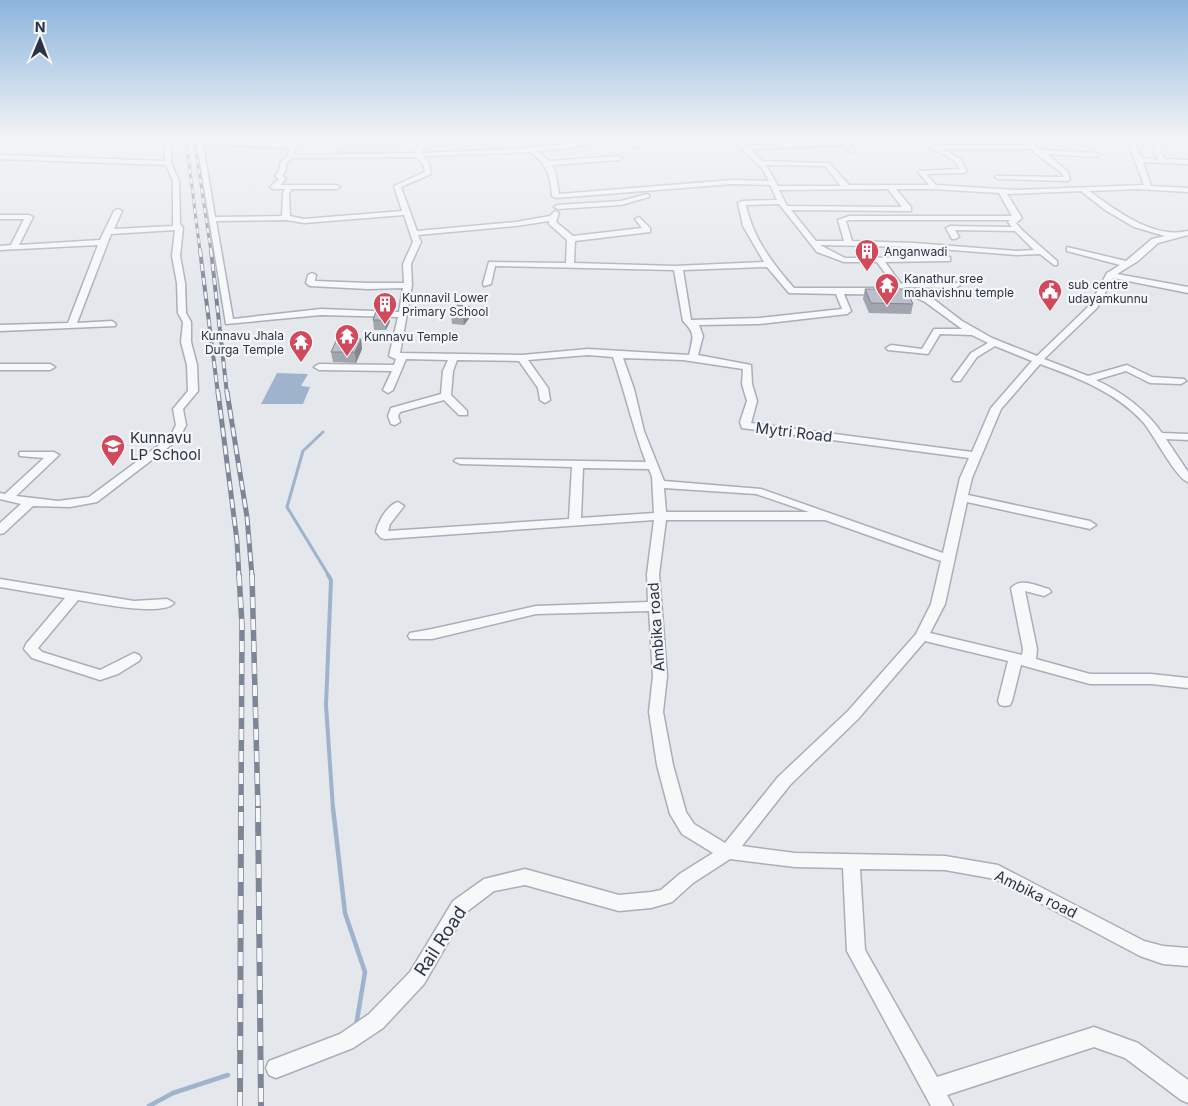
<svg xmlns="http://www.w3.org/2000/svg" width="1188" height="1106" font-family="Inter,sans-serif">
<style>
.built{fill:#d2d6de}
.water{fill:#9fb4cc}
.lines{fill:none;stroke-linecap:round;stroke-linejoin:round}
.stream-far2{stroke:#9fb4cc;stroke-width:3}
.stream-far1{stroke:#9fb4cc;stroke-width:4}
.stream{stroke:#9fb4cc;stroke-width:4.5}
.minor-casing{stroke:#a9aeb7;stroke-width:3}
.minor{fill:#f7f8fa;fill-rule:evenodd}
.rail-far4-casing{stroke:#7d8696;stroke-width:3}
.rail-far3-casing{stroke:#7d8696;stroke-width:4}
.rail-far2-casing{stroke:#7d8696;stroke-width:5}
.rail-far1-casing{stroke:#7d8696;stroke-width:5.5}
.rail-casing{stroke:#7d8696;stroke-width:6}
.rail-far4{stroke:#f4f6f9;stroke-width:2;stroke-dasharray:5;stroke-linecap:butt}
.rail-far3{stroke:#f4f6f9;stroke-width:2.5;stroke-dasharray:7;stroke-linecap:butt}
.rail-far2{stroke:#f4f6f9;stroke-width:3;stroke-dasharray:9;stroke-linecap:butt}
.rail-far1{stroke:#f4f6f9;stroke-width:4;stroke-dasharray:11;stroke-linecap:butt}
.rail{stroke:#f4f6f9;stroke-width:4.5;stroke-dasharray:14;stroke-linecap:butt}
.wall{fill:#a1a5ae}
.shaded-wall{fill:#83868d}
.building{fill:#bbc0ca;stroke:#83868d}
.labels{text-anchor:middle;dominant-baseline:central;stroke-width:4.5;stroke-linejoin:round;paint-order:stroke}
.far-poi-label{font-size:12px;fill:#2b3445;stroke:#f4f6f9;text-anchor:start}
.street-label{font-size:15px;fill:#2b3445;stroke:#f4f6f9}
.poi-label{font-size:15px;fill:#2b3445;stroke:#f4f6f9;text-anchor:start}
.near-street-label{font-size:18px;fill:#2b3445;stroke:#f4f6f9}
</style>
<rect width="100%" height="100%" fill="#e4e7ec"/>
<polygon class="built" points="349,142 399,142 396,155 335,154"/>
<polygon class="water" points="277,373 308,374 301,386 310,387 303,404 261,404"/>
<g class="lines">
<polyline class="stream-far2" points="323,432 303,451 287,507 329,576"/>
<polyline class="stream-far1" points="328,575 331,580 326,705 333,809"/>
<g class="stream">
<polyline points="333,808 345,913 365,972 356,1026"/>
<polyline points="149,1106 173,1093 228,1075"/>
</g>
<g class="minor-casing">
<g id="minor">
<path d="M140,139H202L292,144L298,139H306L296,147L293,154L297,155L416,153L420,139H426L422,153L517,149L610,139L571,148L537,151L549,161L619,156L622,158L619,160L552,165L556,175L559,194L732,180L769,181L762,168L743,150L740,149V147L733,139H740L746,146L880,139L848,144L855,151L852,153L842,145L750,149L762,161L829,163L849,185H929L918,172L919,171L960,169L955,161L917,139H925L936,145H1027L1020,139H1027L1041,150L1096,153L1099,155L1096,157L1047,154L1067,171L1070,179L1067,181L998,179L995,177L996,176L1063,177L1062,173L1035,153L1032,149H943L960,159L967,171L964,173L926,174L936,185L1016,190L1144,185L1127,139H1133L1142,158L1159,160L1154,152L1158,141L1155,139H1188V143L1164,142L1160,152L1165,159L1188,160V164L1143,162L1151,186L1188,188V192L1137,189L1089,191C1117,211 1153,239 1188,231V235L1158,243L1138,261L1117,274L1188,287V293L1113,278L1097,308L1044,359L1088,376L1127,365L1152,377L1184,379L1186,381L1181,384L1150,383L1126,371L1096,380C1122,392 1145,409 1162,433L1188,434V440L1166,439L1188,472V482C1177,480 1153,433 1143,422C1116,392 1076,377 1040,364L1001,409L972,478L968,495L1090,521L1096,525L1090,529L967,502L945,604L930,633L1022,655L1023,649L1011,588C1021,577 1037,586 1049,589L1051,592L1044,596L1025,591L1037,649L1036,659L1090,674H1151L1188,678V688L1151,684H1090L1021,665L1012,701L1010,705L1005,706L1000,705L998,701L1008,661L925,641L858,719L790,785L742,846L795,853L945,856L998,865L1144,941L1163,946L1188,948V966L1163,964L1140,956L995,879L945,870L860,869L865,950L937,1077L1094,1027L1138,1043L1188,1080V1103L1181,1100L1125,1058L1094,1047L947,1095L953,1106H931L847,951L843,868L795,867L730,859L693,883L672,902L651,908L619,911L525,885L494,891L465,913L424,984L383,1028L353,1048L276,1078L269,1075L266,1068L269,1061L340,1034L369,1014L410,972L453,901L484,879L525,869L619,895L651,892L661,890L681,873L713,853L682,834L670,814L657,765L649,712L653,676L649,611L536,614L432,639H410L408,636L410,633L432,629L536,606L648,602L647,574L654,520L385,539L381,538L376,532C378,522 387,505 398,502L404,506L390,524L388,531L569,519L572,467L460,464L454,461L456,459L646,462C633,428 625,392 613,357L588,355L528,360L548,388L550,400L545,403L540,400L538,388L519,361L457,360L453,371L451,395L467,411V415H459L444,400L400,412L398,416L400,422L395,425L391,424L388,416L391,408L441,394L443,371L448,360L406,359L393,390L388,393L383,390L392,371L319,370L314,367L319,364L394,365L396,359L389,356L398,317L321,315L226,324L197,143L171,142V163L179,181L180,224L183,228L180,256L185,283L186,313L191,322V342L197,365L198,391L183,409L186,425L179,439L97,502L70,507L33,506L4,533L0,534V523L21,504L0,499V493L5,494L44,458L20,456L19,454L20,452H54L59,455L16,496L58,501L89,497L170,437L176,425L173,409L188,391L187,365L181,342L183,322L178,313L177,283L172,256L175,230L111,234L77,323L112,321L116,324L115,326L0,331V325L68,323L98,245L0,250V246L11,245L24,219H0V215H29L33,217L19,245L100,240L114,211L118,209L122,211L114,229L173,226V181L166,165L0,159V155L165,161V142ZM203,144L289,148L288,156L281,161L279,171L275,176L279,179L270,187L273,189H285L283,193L282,216L215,217ZM530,152C547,164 551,176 552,196L556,198L732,184L770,185L777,200L742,201L738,203L743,226L764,262L675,266L574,263L575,241L650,232V228L639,217L635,219L642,228L573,236L556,222L559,213L555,211L550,216L516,222L417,231L401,187L431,174L429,163L423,156ZM416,157L423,164L425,172L394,186L402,211L304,219L290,216L289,193L292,189H337L340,187L337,185H280L286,179L282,176L285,172L287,162L293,158ZM766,165L825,166L841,186H778ZM888,189L902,207L787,206L779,190ZM896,189H934L999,193L1012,216H849L838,220L844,241H816L791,210L911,211V207ZM1081,191L1105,210L1134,227L1165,236L1152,239L1126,261L1067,247V251L1120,265L1107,273L1090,305L1037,356L992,338L962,321L932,298L903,287L956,288L960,285L959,283L905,282L901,284L885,262L947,261H950V257L845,258L820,245L914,247L1017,255L1040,254L1054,265H1057V261L1023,231L1016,223L1022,218L1007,194ZM779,204L817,252L844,262H877L896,288H794C772,263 753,238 746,205ZM404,215L413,242L403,264L404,283H368L315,281L316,275L312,273L308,275L306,283L310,286L368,289L403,288L399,312L321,309L233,319L216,221L286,220L304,223ZM849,220H1010L1008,222L1012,227L950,226L946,228L952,239H955L959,237L955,230L1015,231L1034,250L1017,251L914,243L852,241L846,221ZM549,221V224L567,240L566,263L489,262L483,284L484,286L491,284L495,266L674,270L683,321C696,334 693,337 689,355L588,349L522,355L400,353L412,285L411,264L421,242L418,235L516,226ZM767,267L789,293L836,294L842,309L759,318L691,320L683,270ZM844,294L910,295L925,302L962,329H934L922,349L891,345L886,348L888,350L928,354L940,334L972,335L988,343L971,353L952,379L954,381H960L977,357L995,346L1032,361L991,408L972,452L751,423L757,401L752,384L751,365L698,355L703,336L699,325L759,324L847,314L851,311ZM623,358L683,360L743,369L742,384L747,401L740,422L742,428L969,458L960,478L943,553L761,489L664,481L644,431L634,389ZM583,468L649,469L652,477L654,513L581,518ZM664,488L756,494L809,512H666ZM666,520H825L941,561L931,604L916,634L848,711L778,777L725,843L694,824L686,812L673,765L663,712L667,676L659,574Z"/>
<polygon points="621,139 629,139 640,146 635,147"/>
<polygon points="647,194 649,195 649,197 621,205 558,209 554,207 558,205 621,201"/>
<polygon points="0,364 50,364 55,367 50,370 0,370"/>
<path d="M0,579L134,601L167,599L174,603C164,617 95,603 78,600L38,648L42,652L100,670L134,653L139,655L141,658L139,661L118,674L100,680L32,658L24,649L26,644L65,598L0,587Z"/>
</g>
</g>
<use href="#minor" class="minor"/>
<g class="rail-far4-casing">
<g id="rail-far4">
<polyline points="186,139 200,251"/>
<polyline points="194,139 211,251"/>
</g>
</g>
<g class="rail-far3-casing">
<g id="rail-far3">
<polyline points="200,250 218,394"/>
<polyline points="211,250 227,394"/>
</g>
</g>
<g class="rail-far2-casing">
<g id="rail-far2">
<polyline points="218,392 237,541 239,576"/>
<polyline points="227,392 247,517 252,576"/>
</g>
</g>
<g class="rail-far1-casing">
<g id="rail-far1">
<polyline points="239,575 242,625 241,809"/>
<polyline points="252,575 258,809"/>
</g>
</g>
<g class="rail-casing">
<g id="rail">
<polyline points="258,808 261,1106"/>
<polyline points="240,1106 241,808"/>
</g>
</g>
<use href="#rail-far4" class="rail-far4"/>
<use href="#rail-far3" class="rail-far3"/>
<use href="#rail-far2" class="rail-far2"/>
<use href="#rail-far1" class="rail-far1"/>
<use href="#rail" class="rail"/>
</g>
<g class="wall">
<polygon points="354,139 364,139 363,141 354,141"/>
<polygon points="865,289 913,304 911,314 869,313 863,299"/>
<polygon points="470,307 470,317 464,325 452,324 451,314"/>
<polygon points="388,311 390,321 386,330 374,330 373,320"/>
<polygon points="361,339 362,349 356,363 333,362 331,352"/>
</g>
<g class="shaded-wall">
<polygon points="470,307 470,317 464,325 463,315"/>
<polygon points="388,311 390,321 386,330 385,320"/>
<polygon points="361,339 362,349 356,363 355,352"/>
</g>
<g class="building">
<polygon points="865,289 906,289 913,304 871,303"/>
<polygon points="457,305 470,307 463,315 451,314"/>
<polygon points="376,311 388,311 385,320 373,320"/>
<polygon points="337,339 361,339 355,352 331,352"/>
</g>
<linearGradient id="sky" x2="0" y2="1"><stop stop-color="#8bb4dd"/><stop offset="0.47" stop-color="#f3f4f6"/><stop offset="1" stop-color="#f3f4f6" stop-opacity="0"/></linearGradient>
<rect width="1188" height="294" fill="url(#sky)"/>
<defs>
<g id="building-pin" transform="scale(1.25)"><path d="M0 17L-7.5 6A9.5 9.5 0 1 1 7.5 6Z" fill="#d1495b" stroke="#f4f6f9"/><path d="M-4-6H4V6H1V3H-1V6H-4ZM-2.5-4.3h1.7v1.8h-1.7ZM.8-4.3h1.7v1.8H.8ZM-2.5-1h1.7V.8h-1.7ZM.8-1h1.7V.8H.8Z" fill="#fff"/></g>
<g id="temple-pin" transform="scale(1.25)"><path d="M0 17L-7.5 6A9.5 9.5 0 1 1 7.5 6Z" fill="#d1495b" stroke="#f4f6f9"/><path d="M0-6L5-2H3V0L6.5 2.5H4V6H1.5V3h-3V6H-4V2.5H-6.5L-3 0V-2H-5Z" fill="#fff"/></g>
<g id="civic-pin" transform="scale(1.25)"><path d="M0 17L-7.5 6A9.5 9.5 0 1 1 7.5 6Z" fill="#d1495b" stroke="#f4f6f9"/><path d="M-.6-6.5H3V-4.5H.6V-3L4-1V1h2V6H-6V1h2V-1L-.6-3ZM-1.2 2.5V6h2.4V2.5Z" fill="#fff"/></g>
<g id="school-pin" transform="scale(1.25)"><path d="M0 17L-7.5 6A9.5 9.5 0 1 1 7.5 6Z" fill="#d1495b" stroke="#f4f6f9"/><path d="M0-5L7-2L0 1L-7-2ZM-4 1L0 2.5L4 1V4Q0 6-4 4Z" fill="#fff"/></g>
</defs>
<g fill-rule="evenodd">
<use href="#building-pin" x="867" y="251"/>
<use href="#temple-pin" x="887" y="285"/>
<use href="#civic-pin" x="1050" y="291"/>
<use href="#building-pin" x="385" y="304"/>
<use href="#temple-pin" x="347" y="336"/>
<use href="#temple-pin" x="301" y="342"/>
<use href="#school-pin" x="113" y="446"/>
</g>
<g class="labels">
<g class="far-poi-label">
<text x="884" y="251">Anganwadi</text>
<text x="904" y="278">Kanathur sree<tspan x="904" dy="14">mahavishnu temple</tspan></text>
<text x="1068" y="284">sub centre<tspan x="1068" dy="14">udayamkunnu</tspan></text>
<text x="402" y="297">Kunnavil Lower<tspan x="402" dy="14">Primary School</tspan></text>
<text x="284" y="335" text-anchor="end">Kunnavu Jhala<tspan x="284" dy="14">Durga Temple</tspan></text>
<text x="364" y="336">Kunnavu Temple</text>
</g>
<g class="street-label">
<text transform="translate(794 432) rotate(7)">Mytri Road</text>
<text transform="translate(656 627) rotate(-94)">Ambika road</text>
<text transform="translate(1036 894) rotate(26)">Ambika road</text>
</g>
<g class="poi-label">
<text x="130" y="437">Kunnavu<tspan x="130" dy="17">LP School</tspan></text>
</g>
<g class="near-street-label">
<text transform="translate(440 941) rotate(-57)">Rail Road</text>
</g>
</g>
<g transform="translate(40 40) rotate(1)" stroke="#f4f6f9" stroke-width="4" paint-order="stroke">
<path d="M0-4L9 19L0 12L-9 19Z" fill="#2b3445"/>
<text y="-8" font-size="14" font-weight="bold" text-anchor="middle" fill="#2b3445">N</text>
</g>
</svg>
